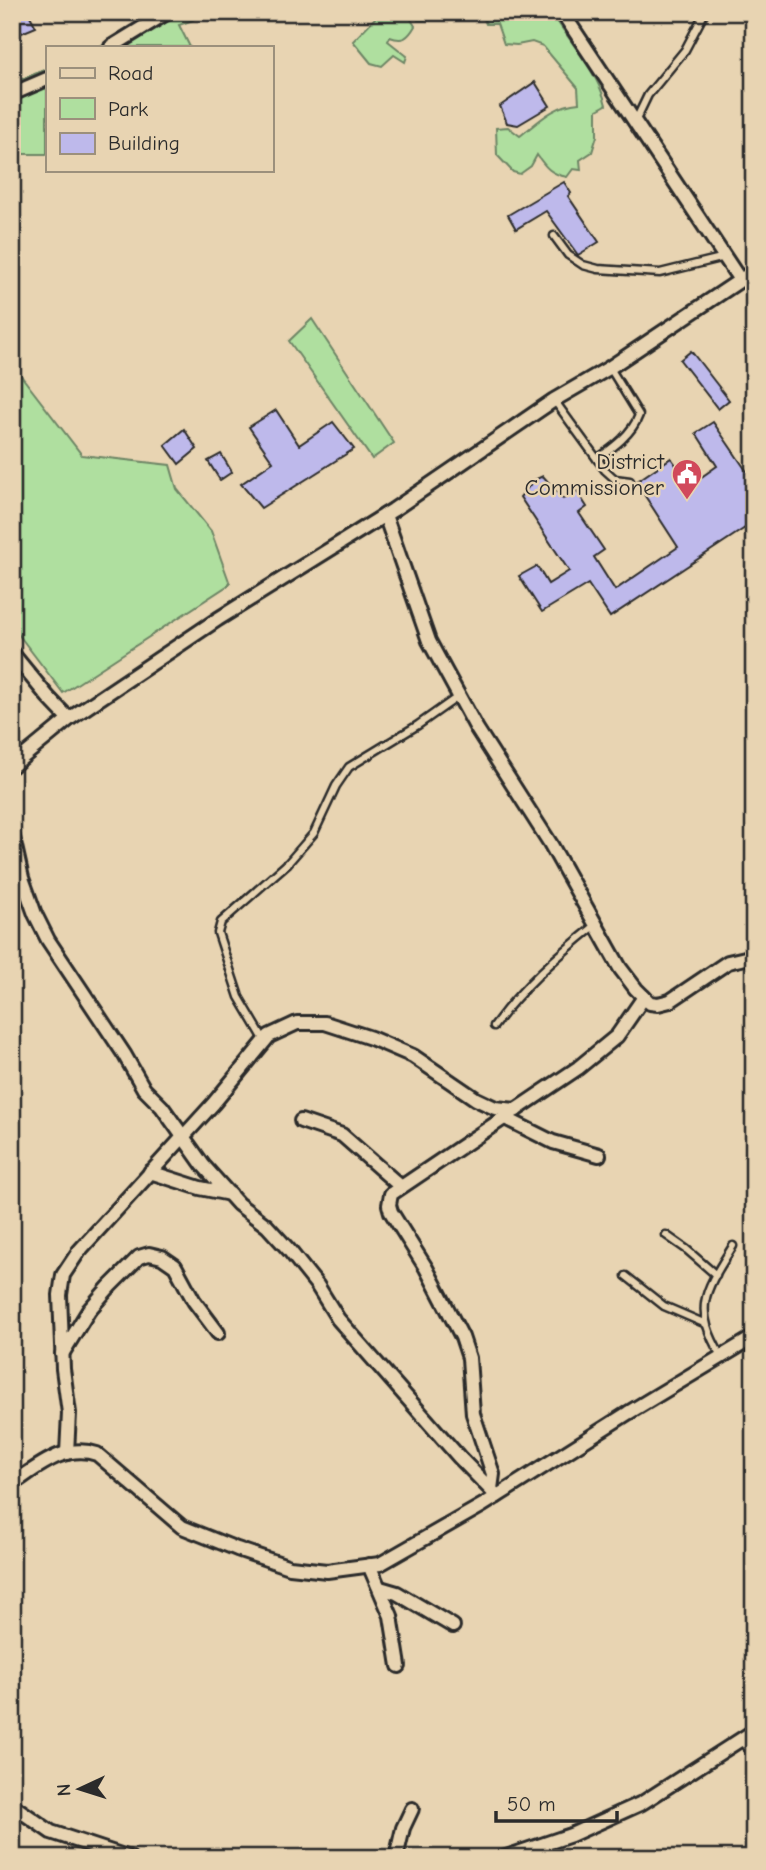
<svg xmlns="http://www.w3.org/2000/svg" width="766" height="1870" font-family="'Comic Neue',sans-serif">
<style>
.green{fill:#afdf9f;stroke:#6d8565;stroke-width:2}
.building{fill:#beb9eb;stroke:#2b2b2b;stroke-width:2}
.lines{fill:none;stroke-linecap:round;stroke-linejoin:round}
.service-casing{stroke:#2b2b2b;stroke-width:11}
.minor-casing{stroke:#2b2b2b;stroke-width:18}
.service{stroke:#e8d4b2;stroke-width:6}
.minor{stroke:#e8d4b2;stroke-width:12}
.labels{text-anchor:middle;dominant-baseline:central;stroke-width:5;stroke-linejoin:round;paint-order:stroke}
.poi-label{font-size:23px;fill:#2b2b2b;stroke:#e8d4b2;text-anchor:end}
</style>
<rect width="100%" height="100%" fill="#e8d4b2"/>
<filter id="ink" filterUnits="userSpaceOnUse"><feTurbulence type="fractalNoise" baseFrequency=".0143" numOctaves="2"/><feDisplacementMap in="SourceGraphic" scale="14" xChannelSelector="R" yChannelSelector="G"/><feConvolveMatrix kernelMatrix="1 2 1 2 8 2 1 2 1" color-interpolation-filters="sRGB"/></filter>
<g filter="url(#ink)">
<g class="green">
<polygon points="160,12 189,12 193,20 179,25 190,47 100,47"/>
<path d="M376,12H434L425,20H418L412,13H407L415,26C408,38 403,42 390,37L388,41L407,56L405,62L394,55L382,66L371,63L353,41L378,15Z"/>
<path d="M481,12H551C568,39 599,74 606,105L597,110V136L592,152L580,160L581,170L573,169L567,177C551,174 546,168 537,155L531,166L520,174L513,172L497,155L496,128L508,127L520,136C539,121 554,105 579,103L578,88L543,46L532,42L517,45L504,44L497,24H486Z"/>
<polygon points="47,69 47,154 21,154 12,168 12,83"/>
<polygon points="312,319 394,443 372,459 289,341"/>
<polygon points="12,364 82,455 170,465 177,489 211,531 230,584 63,693 12,626"/>
</g>
<g class="building">
<polygon points="12,12 28,12 36,27 12,37"/>
<polygon points="535,82 550,106 518,125 507,123 500,106"/>
<polygon points="564,182 571,193 568,196 599,242 578,255 546,211 516,229 508,215"/>
<polygon points="691,351 729,400 718,409 680,360"/>
<polygon points="276,410 299,445 333,422 354,449 261,508 241,484 273,462 249,427"/>
<polygon points="713,422 754,482 754,522 610,617 588,584 542,612 519,576 537,566 548,584 569,571 520,497 534,480 543,476 563,499 576,490 587,507 579,513 604,550 594,557 615,590 678,547 636,482 671,458 690,485 717,466 696,433"/>
<polygon points="184,429 197,449 179,464 165,445"/>
<polygon points="221,454 232,472 220,480 208,461"/>
</g>
<g class="lines">
<g class="service-casing">
<g id="service">
<polyline points="635,122 648,95 685,50 705,12"/>
<polyline points="554,236 568,255 583,265 598,269 660,273 725,257"/>
<polyline points="554,400 605,470 615,479 630,481"/>
<path d="M597,459C614,447 632,434 639,415L610,368"/>
<path d="M494,1026C522,987 558,955 596,925"/>
<polyline points="265,1041 239,997 218,933 221,922 288,863 314,833 336,786 349,767 418,725 459,696"/>
<polyline points="666,1235 686,1249 716,1275"/>
<polyline points="626,1276 664,1306 706,1324"/>
<path d="M721,1356C692,1307 705,1291 733,1246"/>
<polyline points="740,1740 754,1755"/>
</g>
</g>
<g class="minor-casing">
<g id="minor">
<polyline points="562,12 740,280"/>
<polyline points="111,47 168,12"/>
<polyline points="12,94 47,79"/>
<polyline points="385,515 429,641 477,729 550,843 620,968 636,989 650,1003 658,1004 670,1001 728,962 754,956"/>
<polyline points="12,653 48,697 69,719"/>
<polyline points="12,766 69,719 218,619 393,510 554,400 609,368 754,271"/>
<polyline points="12,833 22,878 35,914 48,940 124,1054 144,1089 162,1107 203,1165 238,1204 267,1226 289,1250 317,1285 338,1319 459,1457 497,1496"/>
<polyline points="505,1118 553,1142 599,1155"/>
<polyline points="301,1121 342,1135 400,1186"/>
<polyline points="150,1172 200,1188 230,1194"/>
<polyline points="62,1354 89,1310 110,1286 139,1257 149,1254 162,1257 175,1266 194,1301 218,1333"/>
<polyline points="67,1453 69,1413 63,1369 60,1295 63,1275 79,1251 213,1104 269,1036 297,1023 325,1023 371,1038 413,1056 476,1099 495,1108 516,1110"/>
<path d="M12,1484C38,1467 64,1443 97,1454L182,1527L237,1549L290,1567L327,1571L380,1564L483,1505L628,1413L754,1337"/>
<polyline points="491,1489 493,1474 473,1414 469,1358 462,1337 426,1268 391,1212 389,1205 391,1194 578,1068 617,1036 644,997"/>
<polyline points="369,1565 391,1616 399,1666"/>
<polyline points="380,1588 397,1593 453,1626"/>
<polyline points="12,1805 51,1832 130,1858"/>
<polyline points="396,1858 403,1828 412,1809"/>
<polyline points="503,1858 571,1835 642,1803 754,1731"/>
</g>
</g>
<use href="#service" class="service"/>
<use href="#minor" class="minor"/>
</g>
</g>
<defs>
<g id="civic-pin" transform="scale(1.575)"><path d="M0 17L-7.5 6A9.5 9.5 0 1 1 7.5 6Z" fill="#d1495b" stroke="#e8d4b2"/><path d="M-.6-6.5H3V-4.5H.6V-3L4-1V1h2V6H-6V1h2V-1L-.6-3ZM-1.2 2.5V6h2.4V2.5Z" fill="#fff"/></g>
</defs>
<g fill-rule="evenodd">
<use href="#civic-pin" x="687" y="474"/>
</g>
<g class="labels">
<g class="poi-label">
<text x="664" y="461">District<tspan x="664" dy="26">Commissioner</tspan></text>
</g>
</g>
<rect width="766" height="1870" fill="none" stroke="#e8d4b2" stroke-width="42"/>
<rect x="21" y="21" width="724" height="1828" fill="none" stroke="#2b2b2b" stroke-width="2.5" filter="url(#ink)"/>
<rect x="46" y="46" width="228" height="126" fill="#e8d4b2" stroke="#9c907c" stroke-width="2"/>
<rect x="60" y="68" width="35" height="10" fill="#e8d4b2" stroke="#9c907c" stroke-width="2"/>
<text x="108" y="80" font-size="21" fill="#2b2b2b">Road</text>
<rect x="60" y="98" width="35" height="21" fill="#afdf9f" stroke="#9c907c" stroke-width="2"/>
<text x="108" y="116" font-size="21" fill="#2b2b2b">Park</text>
<rect x="60" y="133" width="35" height="21" fill="#beb9eb" stroke="#9c907c" stroke-width="2"/>
<text x="108" y="150" font-size="21" fill="#2b2b2b">Building</text>
<g transform="translate(80 1789) rotate(266)" stroke="#e8d4b2" stroke-width="5" paint-order="stroke">
<path d="M0-5L12 26L0 18L-12 26Z" fill="#2b2b2b"/>
<text y="-10" font-size="19" font-weight="bold" text-anchor="middle" fill="#2b2b2b">N</text>
</g>
<path d="M496 1811v10h121v-10" fill="none" stroke="#2b2b2b" stroke-width="3.5"/>
<text x="507" y="1811" font-size="21" fill="#2b2b2b" stroke="#e8d4b2" stroke-width="5" paint-order="stroke">50 m</text>
</svg>
